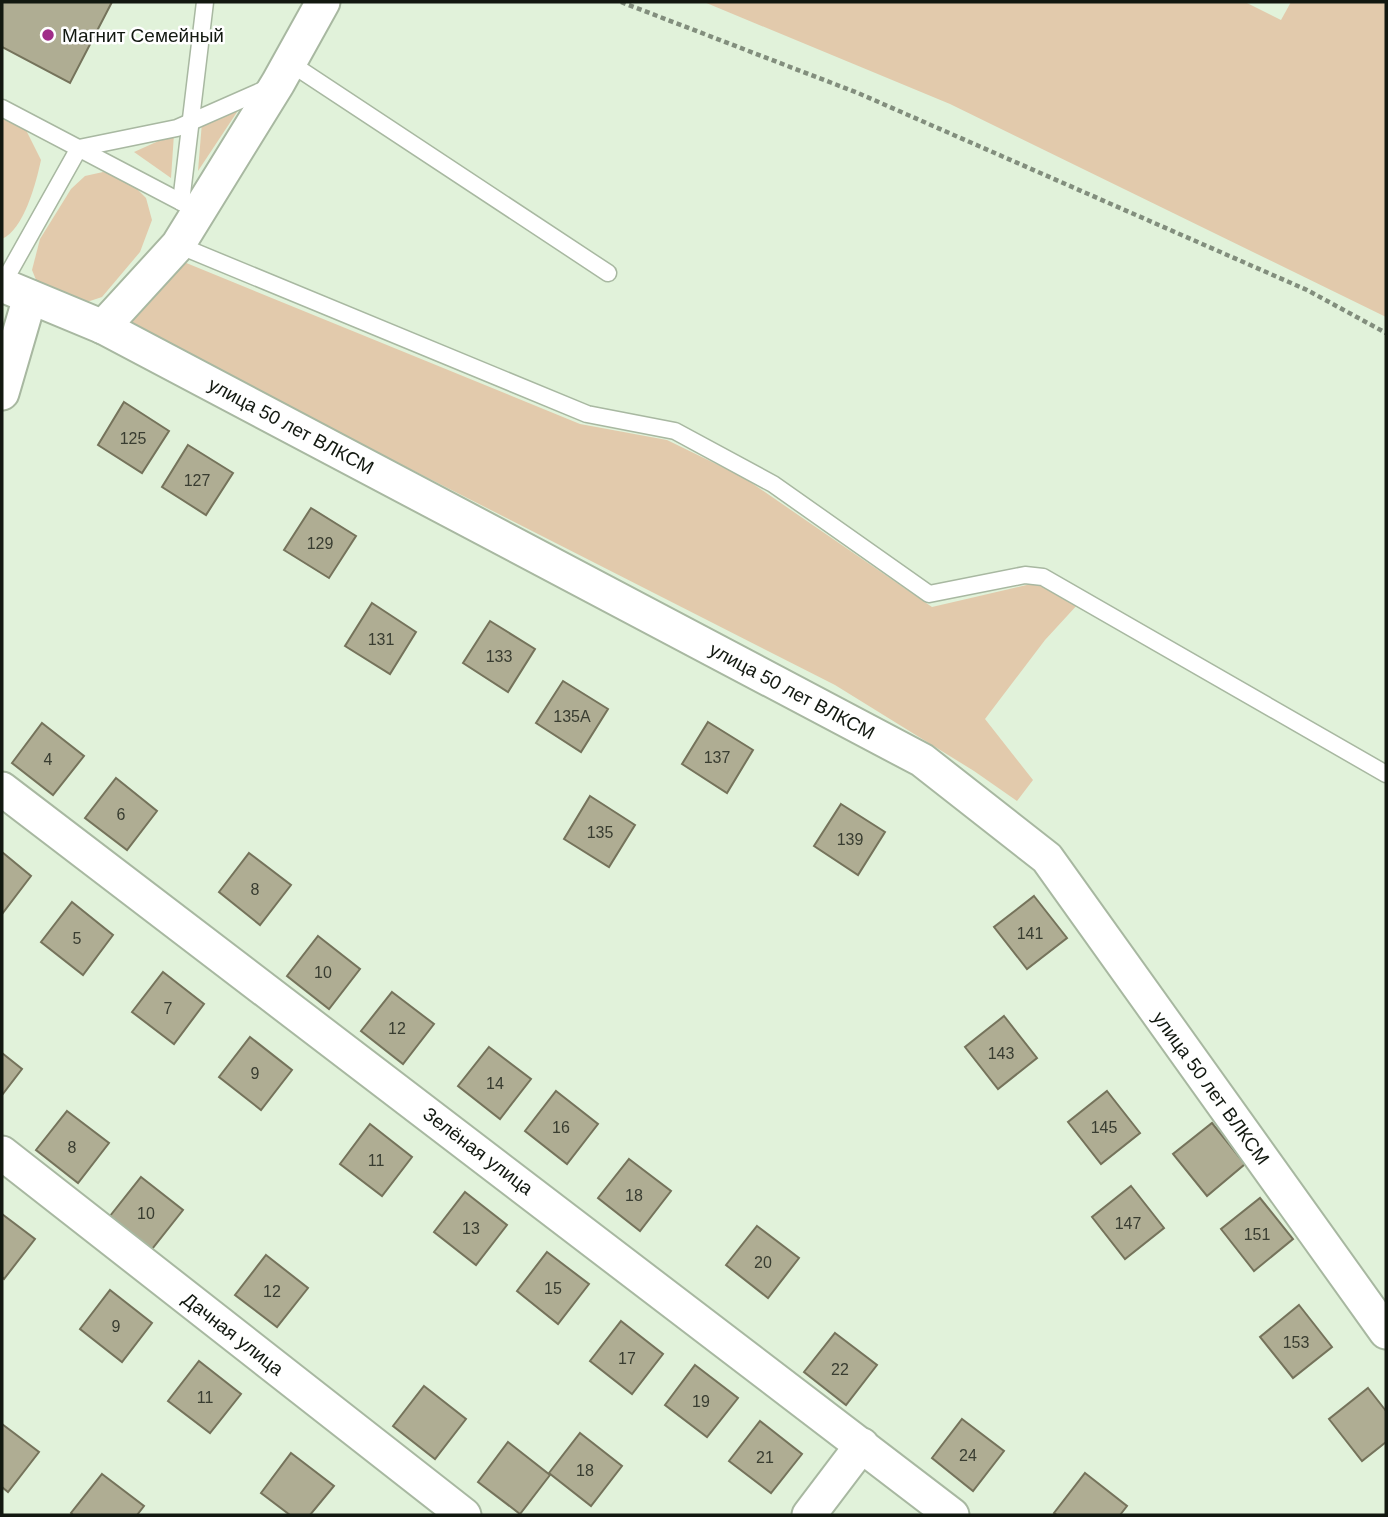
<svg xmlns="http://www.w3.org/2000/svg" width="1388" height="1517" font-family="Arial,sans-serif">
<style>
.green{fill:#e2caac}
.building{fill:#afad93;stroke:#75735b;stroke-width:2}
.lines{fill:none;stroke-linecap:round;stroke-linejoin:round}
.lane-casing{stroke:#a8b8a1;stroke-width:19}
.street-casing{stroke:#a8b8a1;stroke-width:37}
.path{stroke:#828e7d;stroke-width:4.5;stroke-dasharray:5 3.5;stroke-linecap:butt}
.lane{stroke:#fff;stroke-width:16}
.street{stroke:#fff;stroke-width:33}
.poi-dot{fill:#a02c88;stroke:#fff;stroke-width:2.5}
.labels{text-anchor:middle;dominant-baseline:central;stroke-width:5;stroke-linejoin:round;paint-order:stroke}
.number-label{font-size:16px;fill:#393d31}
.poi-label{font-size:19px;fill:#121810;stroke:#fff;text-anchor:start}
.street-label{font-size:19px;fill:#121810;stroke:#fff}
</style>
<rect width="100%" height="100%" fill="#e1f2da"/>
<g class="green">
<polygon points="704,2 1245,2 1281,20 1291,2 1386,2 1386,317 950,104"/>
<polygon points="241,106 198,171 202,122"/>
<path d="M2,117L25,128L41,160C36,183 24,229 2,239Z"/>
<polygon points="174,134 171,178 134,152"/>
<polygon points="103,172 124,176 146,198 152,220 140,252 102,297 75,306 43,297 32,270 40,239 71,189 85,176"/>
<polygon points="179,260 580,424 667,440 743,477 932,607 1035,583 1079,603 1045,640 985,719 1033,780 1017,801 974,771 835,685 123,323"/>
</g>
<g class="building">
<polygon points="2,2 112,2 70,83 2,47"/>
<polygon points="124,402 169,431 142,473 98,445"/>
<polygon points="188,445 233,473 206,515 162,487"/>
<polygon points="311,508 356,536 329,578 284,550"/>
<polygon points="372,603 416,632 390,674 345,646"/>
<polygon points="490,621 535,649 508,692 463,663"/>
<polygon points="563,681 608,709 581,752 536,723"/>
<polygon points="708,722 753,750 727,793 682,764"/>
<polygon points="42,723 84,756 53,795 12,763"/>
<polygon points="116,778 157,811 127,850 85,818"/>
<polygon points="590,796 635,825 609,867 564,839"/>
<polygon points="841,804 885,832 858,875 814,846"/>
<polygon points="2,852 31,876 2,914"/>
<polygon points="249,853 291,885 260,925 219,892"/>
<polygon points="1034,896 1067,938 1027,969 994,927"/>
<polygon points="72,902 113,935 83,975 41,942"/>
<polygon points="318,936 360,969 329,1009 287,976"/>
<polygon points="163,972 204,1004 174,1044 132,1012"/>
<polygon points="392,992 434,1024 403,1064 361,1031"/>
<polygon points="1004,1016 1037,1058 998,1089 965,1047"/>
<polygon points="250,1037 292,1070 261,1110 219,1077"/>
<polygon points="489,1047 531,1079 500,1119 458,1086"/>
<polygon points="2,1053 22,1069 2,1095"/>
<polygon points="556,1091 598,1124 567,1164 525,1131"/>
<polygon points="1107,1091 1140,1133 1101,1164 1068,1122"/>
<polygon points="67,1111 109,1143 78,1183 36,1150"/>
<polygon points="1212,1123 1245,1164 1207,1196 1173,1154"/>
<polygon points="370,1124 412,1157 382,1196 340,1164"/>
<polygon points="629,1159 671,1191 640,1231 598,1198"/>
<polygon points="141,1177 183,1210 152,1249 110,1216"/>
<polygon points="1131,1186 1164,1228 1125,1259 1092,1217"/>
<polygon points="465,1192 507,1225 476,1265 434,1232"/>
<polygon points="1260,1198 1293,1239 1254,1271 1221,1229"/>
<polygon points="2,1214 35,1239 4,1279 2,1277"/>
<polygon points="757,1226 799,1258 768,1298 726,1265"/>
<polygon points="547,1252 589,1284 558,1324 517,1291"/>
<polygon points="266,1255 308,1288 277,1327 235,1295"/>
<polygon points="110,1290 152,1323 122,1362 80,1329"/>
<polygon points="1299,1305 1332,1347 1293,1378 1260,1337"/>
<polygon points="621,1321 663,1354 632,1394 590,1361"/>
<polygon points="835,1333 877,1365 846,1405 804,1372"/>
<polygon points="199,1361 241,1394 210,1433 168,1401"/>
<polygon points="695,1365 738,1398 707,1437 665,1405"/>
<polygon points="424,1386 466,1419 435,1459 393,1426"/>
<polygon points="1368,1388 1386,1411 1386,1442 1362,1461 1329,1419"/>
<polygon points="962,1419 1004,1451 973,1491 932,1458"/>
<polygon points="760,1421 802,1454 771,1493 729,1461"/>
<polygon points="2,1424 39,1452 8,1492 2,1487"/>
<polygon points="580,1433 622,1466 591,1506 549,1473"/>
<polygon points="508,1442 550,1475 520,1514 478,1482"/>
<polygon points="291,1453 334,1486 310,1515 290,1515 261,1493"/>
<polygon points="1085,1473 1127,1506 1120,1515 1057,1515 1054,1513"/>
<polygon points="102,1474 144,1506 137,1515 73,1515 71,1513"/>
</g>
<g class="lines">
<g class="lane-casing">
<g id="lane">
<polyline points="290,63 608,273"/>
<polyline points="2,108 200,212"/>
<polyline points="181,202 205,2"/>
<polyline points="178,245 587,414 675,431 773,484 929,594 1025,575 1043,577 1386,774"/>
<polyline points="2,285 79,148 177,128 270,87"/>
</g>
</g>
<g class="street-casing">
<g id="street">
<polyline points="2,285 103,327 922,760 1047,858 1386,1332"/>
<polyline points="103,327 178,245 278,83 323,2"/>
<polyline points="2,393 30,297"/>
<polyline points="2,789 952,1515"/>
<polyline points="2,1153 464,1515"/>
<polyline points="809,1515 862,1445"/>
</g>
</g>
<polyline class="path" points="621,2 858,93 1307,290 1386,333"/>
<use href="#lane" class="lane"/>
<use href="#street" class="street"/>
</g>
<circle class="poi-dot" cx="48" cy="35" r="7"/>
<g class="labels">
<g class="number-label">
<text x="133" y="438">125</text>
<text x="197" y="480">127</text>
<text x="320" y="543">129</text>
<text x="381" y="639">131</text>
<text x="499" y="656">133</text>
<text x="572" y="716">135А</text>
<text x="717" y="757">137</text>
<text x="48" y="759">4</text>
<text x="121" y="814">6</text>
<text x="600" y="832">135</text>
<text x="850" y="839">139</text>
<text x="255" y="889">8</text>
<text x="1030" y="933">141</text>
<text x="77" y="938">5</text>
<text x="323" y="972">10</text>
<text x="168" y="1008">7</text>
<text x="397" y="1028">12</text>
<text x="1001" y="1053">143</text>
<text x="255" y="1073">9</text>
<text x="495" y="1083">14</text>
<text x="561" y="1127">16</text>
<text x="1104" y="1127">145</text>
<text x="72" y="1147">8</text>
<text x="376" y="1160">11</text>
<text x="634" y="1195">18</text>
<text x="146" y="1213">10</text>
<text x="1128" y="1223">147</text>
<text x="471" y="1228">13</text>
<text x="1257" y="1234">151</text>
<text x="763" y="1262">20</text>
<text x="553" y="1288">15</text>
<text x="272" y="1291">12</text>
<text x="116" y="1326">9</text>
<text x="1296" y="1342">153</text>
<text x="627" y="1358">17</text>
<text x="840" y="1369">22</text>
<text x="205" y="1397">11</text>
<text x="701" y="1401">19</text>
<text x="968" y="1455">24</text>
<text x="765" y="1457">21</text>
<text x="585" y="1470">18</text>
</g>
<g class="poi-label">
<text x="62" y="35">Магнит Семейный</text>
</g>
<g class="street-label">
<text transform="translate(291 426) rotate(28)">улица 50 лет ВЛКСМ</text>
<text transform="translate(792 691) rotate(28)">улица 50 лет ВЛКСМ</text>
<text transform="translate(1211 1088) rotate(54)">улица 50 лет ВЛКСМ</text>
<text transform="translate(478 1151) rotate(37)">Зелёная улица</text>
<text transform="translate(233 1334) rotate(38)">Дачная улица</text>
</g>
</g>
<rect width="1388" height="1517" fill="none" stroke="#121810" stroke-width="7"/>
</svg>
